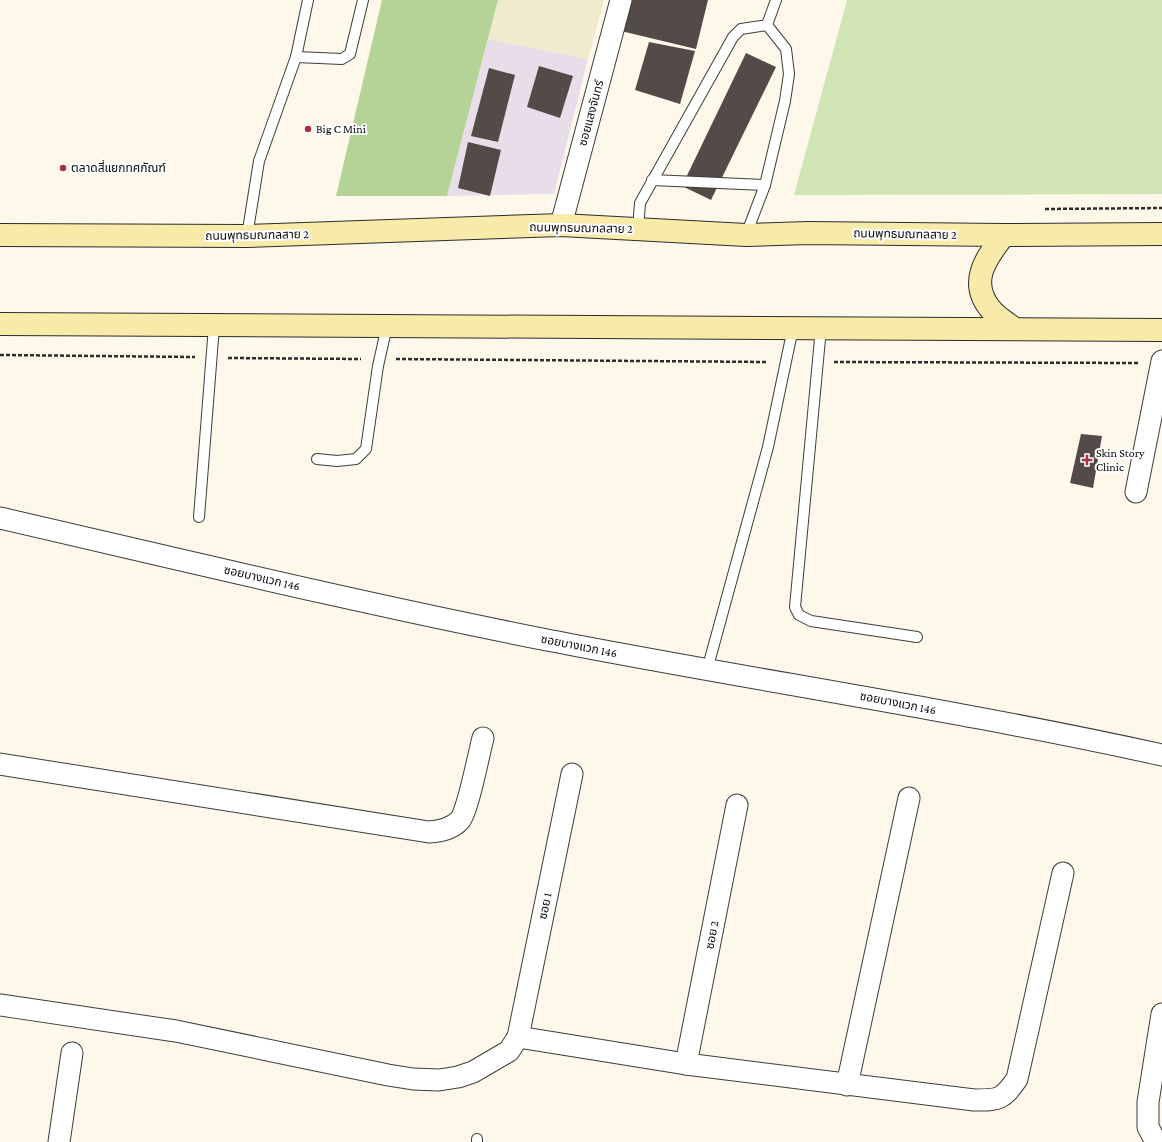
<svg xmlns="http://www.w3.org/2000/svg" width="1162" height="1142" font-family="'Crimson Pro','Noto Sans Thai',serif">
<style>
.industrial{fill:#e7dee9}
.farmland{fill:#f0ebcc}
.green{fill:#d1e4b6}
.forest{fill:#b6d397}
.building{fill:#524b48}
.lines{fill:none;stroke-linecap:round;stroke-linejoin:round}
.lane-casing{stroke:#3d3d3d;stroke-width:12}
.street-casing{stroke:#3d3d3d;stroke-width:23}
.secondary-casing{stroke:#2c2c2c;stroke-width:24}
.path{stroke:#2c2c2c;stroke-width:2.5;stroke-dasharray:4 2;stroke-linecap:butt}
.lane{stroke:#fff;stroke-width:10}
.street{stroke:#fff;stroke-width:21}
.secondary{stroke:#f8eaa9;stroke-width:22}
.poi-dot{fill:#ad2f3e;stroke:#fff;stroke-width:1.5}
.labels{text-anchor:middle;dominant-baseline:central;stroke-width:4;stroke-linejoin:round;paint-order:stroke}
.street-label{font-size:12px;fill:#0a0a0a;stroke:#fff}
.poi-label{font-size:12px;fill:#0a0a0a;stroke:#fff;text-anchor:start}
</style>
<rect width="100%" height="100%" fill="#fdf8e9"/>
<polygon class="industrial" points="488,39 588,59 554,194 447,196"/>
<polygon class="farmland" points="498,0 604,0 588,59 488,39"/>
<polygon class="green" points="847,0 1162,0 1162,194 794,195"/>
<polygon class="forest" points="382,0 498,0 447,196 336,196"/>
<g class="building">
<polygon points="628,0 708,0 696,49 621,31"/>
<polygon points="649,42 695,51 680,104 635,90"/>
<polygon points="746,53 776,67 711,200 682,186"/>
<polygon points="539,66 573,76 560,118 527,107"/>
<polygon points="489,68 515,75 498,142 471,136"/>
<polygon points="468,142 501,150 490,196 458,188"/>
<polygon points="1081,434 1102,436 1093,488 1070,483"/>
</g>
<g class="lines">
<g class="lane-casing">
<g id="lane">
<polyline points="296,57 342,59 350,54 363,0"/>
<polyline points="652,180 765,185"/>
<polyline points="638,229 640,203 733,37 741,29 767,25"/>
<polyline points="746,235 765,185 785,101 789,74 786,49 767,25 776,0"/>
<polyline points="247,236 259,161 296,57 308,0"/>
<polyline points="821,328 795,607 799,615 811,621 917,637"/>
<polyline points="317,459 337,461 356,459 366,449 378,366 387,326"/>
<polyline points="199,517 214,326"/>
<polyline points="707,670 768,447 793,328"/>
<polyline points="477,1142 477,1139"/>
</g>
</g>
<g class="street-casing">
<g id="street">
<polyline points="561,225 621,0"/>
<polyline points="1136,492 1162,361"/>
<path d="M0,518C182,560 364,604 547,640C752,680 958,710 1162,755"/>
<path d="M0,764L429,832C441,831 452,829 460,820C468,810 479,753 483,738"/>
<polyline points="0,1005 176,1031 388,1075 413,1079 439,1080 458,1077 473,1072 509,1051 518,1037 572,774"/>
<path d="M518,1037L686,1064L974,1100C1000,1100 1002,1100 1017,1079L1063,873"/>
<polyline points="686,1064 737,805"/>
<polyline points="847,1085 909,798"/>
<polyline points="59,1142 72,1053"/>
<polyline points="1156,1142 1148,1127 1148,1102 1162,1014"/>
</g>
</g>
<g class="secondary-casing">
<g id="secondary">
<polyline points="0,235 247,236 561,225 746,235 808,233 1004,235 1162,234"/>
<path d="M1004,235C985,259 967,284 993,312C999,318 1008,324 1015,329"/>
<polyline points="0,324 1162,330"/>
</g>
</g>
<g class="path">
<polyline points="1045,209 1162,208"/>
<polyline points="0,355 195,357"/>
<polyline points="228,358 361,359"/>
<polyline points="396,359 767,362"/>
<polyline points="834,362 1139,363"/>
</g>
<use href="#lane" class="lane"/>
<use href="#street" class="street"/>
<use href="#secondary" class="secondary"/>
</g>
<g class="poi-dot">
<circle cx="308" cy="129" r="4"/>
<circle cx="63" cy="168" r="4"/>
<path d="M1085 454h4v4h4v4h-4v4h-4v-4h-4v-4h4z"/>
</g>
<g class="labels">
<g class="street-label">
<text transform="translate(591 113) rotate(-75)">ซอยแสงจันทร์</text>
<text transform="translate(581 228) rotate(1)">ถนนพุทธมณฑลสาย 2</text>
<text transform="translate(905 234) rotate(1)">ถนนพุทธมณฑลสาย 2</text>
<text transform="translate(257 235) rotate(-1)">ถนนพุทธมณฑลสาย 2</text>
<text transform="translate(262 578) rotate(13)">ซอยบางแวก 146</text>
<text transform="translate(579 646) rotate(11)">ซอยบางแวก 146</text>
<text transform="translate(898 703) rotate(11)">ซอยบางแวก 146</text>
<text transform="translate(545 906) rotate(-79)">ซอย 1</text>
<text transform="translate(712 935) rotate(-79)">ซอย 2</text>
</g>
<g class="poi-label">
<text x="316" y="129">Big C Mini</text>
<text x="71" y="168">ตลาดสี่แยกทศกัณฑ์</text>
<text x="1096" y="453">Skin Story<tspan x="1096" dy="14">Clinic</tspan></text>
</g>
</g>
</svg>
